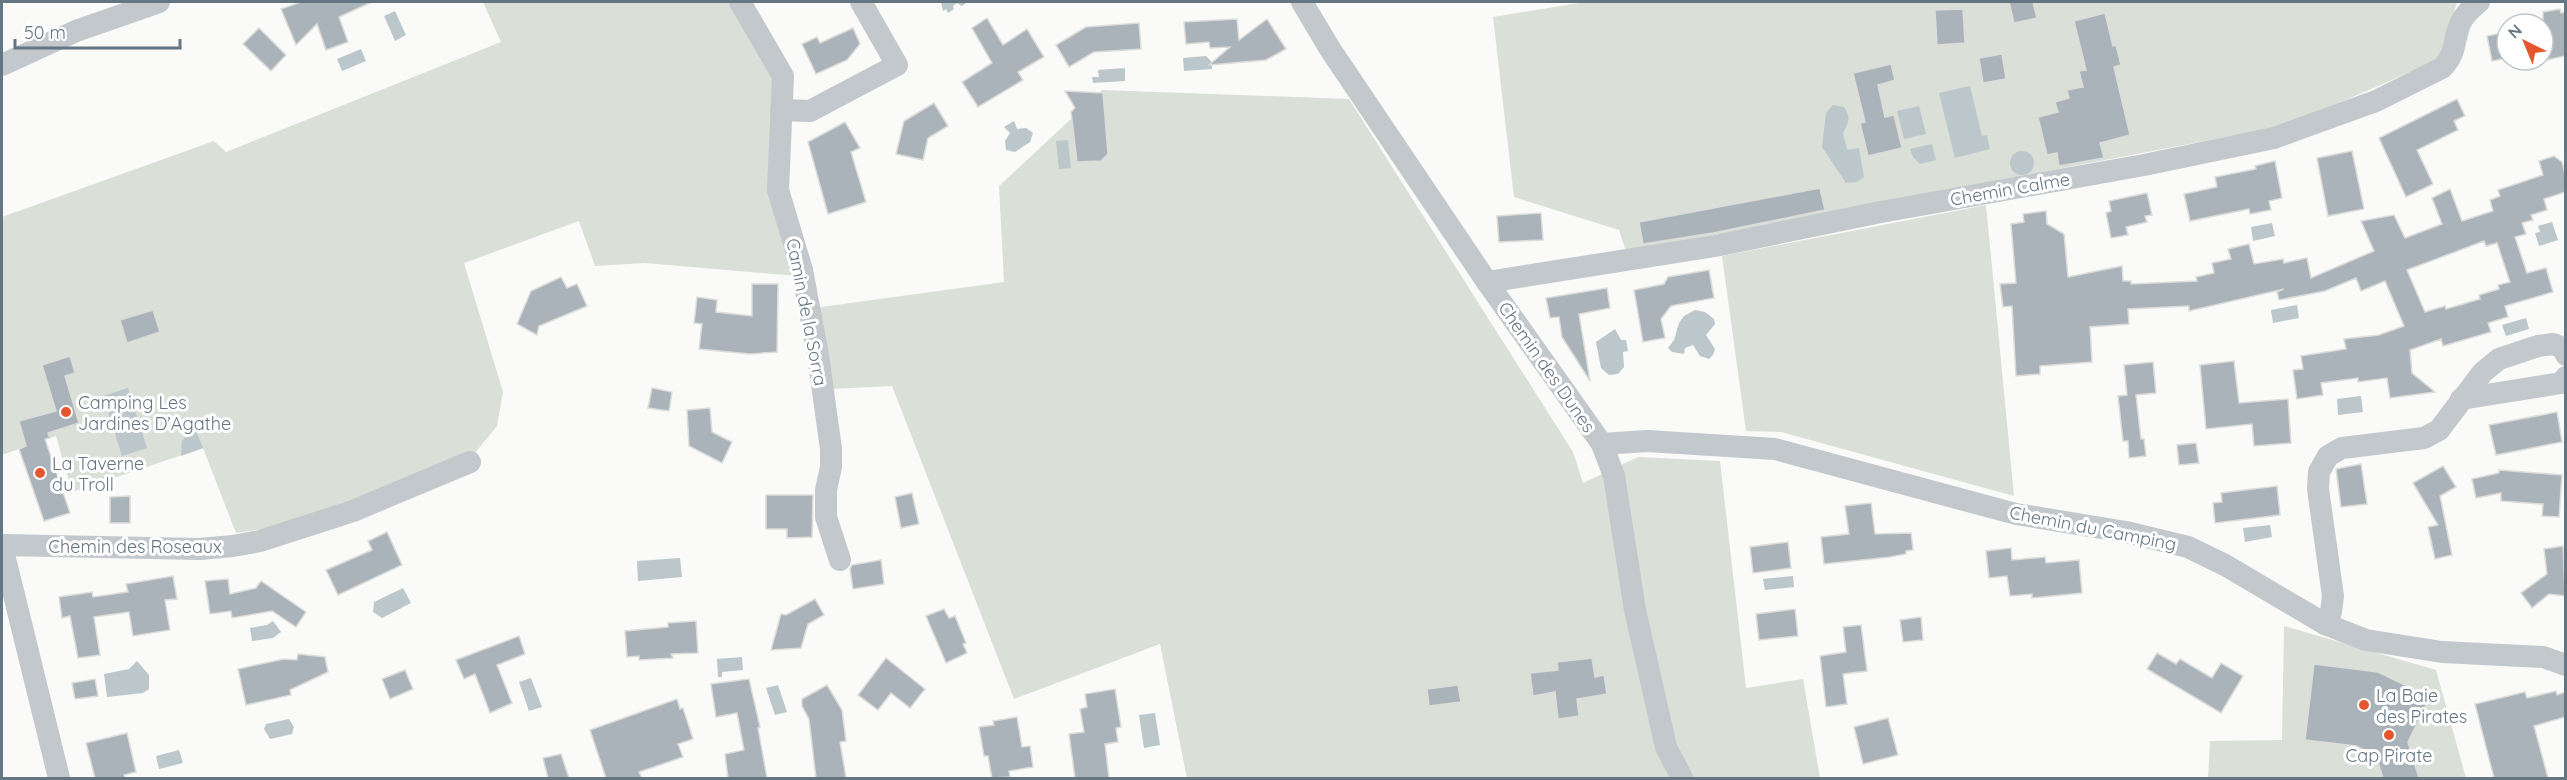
<svg xmlns="http://www.w3.org/2000/svg" width="2567" height="780" font-family="Quicksand,sans-serif">
<style>
.green{fill:#dadfd7}
.water{fill:#bbc7cb}
.building{fill:#aab3b9;stroke:#dcdcda;stroke-width:1.5;fill-rule:evenodd}
.lines{fill:none;stroke-linecap:round;stroke-linejoin:round}
.minor{stroke:#c3c8cc;stroke-width:22}
.poi-dot{fill:#e4572e;stroke:#fff;stroke-width:2}
.labels{text-anchor:middle;dominant-baseline:central;stroke-width:6;stroke-linejoin:round;paint-order:stroke}
.street-label{font-size:18px;fill:#657683;stroke:#fff}
.poi-label{font-size:18px;fill:#657683;stroke:#fff;text-anchor:start}
</style>
<rect width="100%" height="100%" fill="#fafaf8"/>
<g class="green">
<polygon points="483,2 734,2 778,77 797,276 645,263 595,266 579,221 464,263 503,392 497,426 475,453 283,526 236,533 203,448 72,492 56,436 2,455 2,217 214,141 226,152 501,42"/>
<polygon points="1585,2 2457,2 2440,59 2288,125 1626,252 1619,230 1514,197 1493,17"/>
<polygon points="1102,90 1349,99 1573,452 1583,483 1638,457 1720,461 1746,688 1803,679 1820,778 1187,778 1160,644 1014,699 892,386 830,389 814,308 1004,282 999,186"/>
<polygon points="1986,205 2014,496 1781,432 1746,431 1722,256"/>
<polygon points="2284,626 2436,670 2466,778 2208,778 2210,741 2282,740"/>
</g>
<g class="water">
<polygon points="941,2 967,2 962,6 957,3 953,6 954,9 948,13 946,9 943,11"/>
<polygon points="395,11 406,35 395,41 384,16"/>
<polygon points="361,49 366,61 342,71 337,59"/>
<polygon points="1206,56 1212,62 1212,69 1184,71 1183,58"/>
<polygon points="1125,68 1125,81 1093,83 1092,77 1099,77 1098,70"/>
<polygon points="1970,86 1982,136 1987,135 1990,149 1955,158 1939,93"/>
<path d="M1833,105L1844,107C1851,117 1849,122 1843,133L1847,150L1859,148L1864,177L1857,182L1846,183L1822,147L1826,113Z"/>
<polygon points="1919,106 1926,134 1904,139 1897,111"/>
<polygon points="1014,121 1017,129 1026,128 1033,133 1030,142 1015,152 1006,150 1005,141 1010,133 1004,127"/>
<polygon points="1068,140 1071,168 1059,169 1056,141"/>
<polygon points="1932,144 1936,160 1920,164 1913,157 1910,149"/>
<circle cx="2022" cy="163" r="12"/>
<polygon points="2552,222 2558,240 2539,246 2535,233 2540,232 2538,226"/>
<polygon points="2272,223 2275,236 2253,241 2251,227"/>
<polygon points="2297,305 2299,318 2273,323 2271,310"/>
<polygon points="1695,310 1705,312 1714,319 1715,324 1706,335 1715,349 1713,355 1709,359 1700,356 1693,345 1685,348 1684,354 1672,352 1668,348 1674,340 1679,323 1684,316"/>
<polygon points="2526,318 2529,329 2506,336 2502,325"/>
<polygon points="1615,329 1621,340 1626,340 1628,351 1623,352 1624,367 1618,374 1609,375 1601,368 1596,342"/>
<polygon points="128,388 147,448 122,456 103,396"/>
<polygon points="2361,396 2363,412 2338,415 2337,399"/>
<polygon points="196,431 203,448 181,456 182,440"/>
<polygon points="2270,525 2272,537 2245,542 2243,528"/>
<polygon points="680,558 682,577 638,581 637,561"/>
<polygon points="1793,576 1794,587 1765,590 1763,579"/>
<polygon points="403,588 411,603 382,618 373,612 374,602"/>
<polygon points="273,621 281,632 273,638 252,641 250,628 267,625"/>
<polygon points="742,657 743,670 722,672 722,677 718,677 717,659"/>
<polygon points="137,661 149,675 149,689 143,693 107,697 104,674 129,669"/>
<polygon points="531,678 542,707 529,711 519,682"/>
<polygon points="778,685 787,712 775,715 766,688"/>
<polygon points="1155,713 1160,745 1144,748 1139,715"/>
<polygon points="289,719 294,727 292,734 270,739 264,729 266,724"/>
<polygon points="179,750 183,763 159,769 156,756"/>
</g>
<g class="building">
<polygon points="301,2 372,2 339,17 348,42 326,50 317,24 296,45 281,9"/>
<polygon points="2009,2 2033,2 2037,18 2014,23"/>
<polygon points="1963,9 1965,43 1937,45 1935,10"/>
<polygon points="2560,9 2561,13 2565,12 2565,56 2546,60 2543,44 2543,12"/>
<polygon points="2105,13 2113,46 2116,45 2121,65 2114,67 2130,135 2100,143 2104,158 2059,166 2057,153 2047,155 2038,117 2058,112 2055,102 2069,98 2067,90 2083,87 2079,71 2086,70 2074,21"/>
<polygon points="987,18 1003,45 1027,29 1044,57 1018,72 1023,80 978,107 962,82 992,63 972,28"/>
<polygon points="1237,19 1239,40 1267,19 1286,49 1266,60 1209,65 1230,47 1210,48 1209,42 1186,44 1184,22"/>
<polygon points="1139,23 1141,49 1094,52 1069,67 1056,45 1086,27"/>
<polygon points="259,28 286,55 271,71 243,44"/>
<polygon points="853,28 860,44 847,60 816,74 802,44 817,37 820,43"/>
<polygon points="2507,32 2507,58 2492,61 2487,36"/>
<polygon points="2002,54 2006,79 1983,83 1979,58"/>
<polygon points="1891,64 1895,80 1878,85 1885,117 1894,115 1902,148 1868,156 1860,123 1865,122 1853,73"/>
<polygon points="1065,91 1103,93 1108,154 1101,161 1077,162 1071,112 1075,108"/>
<polygon points="2457,99 2465,116 2454,121 2458,130 2417,150 2433,184 2406,197 2379,138"/>
<polygon points="934,103 948,126 928,138 923,160 896,154 904,121"/>
<polygon points="845,122 860,148 851,152 866,202 828,214 808,142"/>
<polygon points="2352,151 2364,209 2328,216 2317,158"/>
<path d="M2554,156L2562,162L2565,174V192L2544,199L2547,210L2531,215L2533,220L2522,223L2526,234L2515,237L2527,273L2546,268L2553,292L2505,306L2508,317L2488,323L2491,332L2443,346L2441,339L2410,350L2412,373L2435,392L2390,398L2387,378L2358,382V378L2321,383L2323,395L2297,399L2293,370L2303,369L2301,356L2346,349L2344,339L2379,335L2404,326L2385,281L2361,291L2356,278L2325,291L2279,300L2277,292L2284,289L2189,311V306L2128,309L2129,324L2090,327L2092,362L2040,366V374L2016,376L2012,306L2003,307L2000,284L2016,283L2011,224L2024,222L2023,214L2046,211L2047,224L2064,234L2068,277L2122,266L2123,281H2131V284L2197,281L2196,277L2214,273L2212,263L2231,259L2228,249L2249,244L2254,264L2283,259L2284,263L2307,258L2311,278L2374,251L2361,221L2394,215L2405,238L2442,224L2432,198L2450,189L2462,221L2493,211L2490,200L2500,196L2498,190L2543,175L2539,161ZM2484,241L2486,246L2497,243L2510,282L2498,285L2499,289L2479,295L2480,299L2446,309L2445,306L2425,312L2407,270Z"/>
<polygon points="2275,161 2282,198 2269,201 2271,210 2250,214 2249,209 2190,221 2184,194 2217,187 2215,177 2256,169 2255,166"/>
<polygon points="1820,188 1825,210 1713,233 1643,244 1639,222"/>
<polygon points="2147,193 2152,215 2145,216 2147,222 2126,227 2128,235 2111,238 2106,213 2111,211 2109,201"/>
<polygon points="1541,213 1543,240 1499,242 1497,216"/>
<polygon points="1709,270 1714,298 1671,306 1661,319 1665,338 1643,342 1634,290 1664,284 1668,277"/>
<polygon points="561,277 567,288 577,284 587,306 539,326 537,335 517,324 531,291"/>
<polygon points="752,284 778,284 777,352 750,354 699,349 702,324 694,323 697,297 717,300 716,312 752,316"/>
<polygon points="1607,288 1610,308 1579,314 1590,381 1562,337 1559,317 1550,318 1546,298"/>
<polygon points="153,310 160,332 127,343 120,320"/>
<polygon points="70,356 75,373 65,376 79,423 48,433 50,438 45,439 70,513 44,521 19,449 26,446 19,421 56,411 42,365"/>
<polygon points="2234,361 2239,403 2288,399 2291,443 2254,446 2252,424 2206,429 2200,365"/>
<polygon points="2153,362 2156,393 2136,395 2141,439 2144,439 2146,456 2129,458 2128,441 2123,441 2118,396 2127,395 2124,365"/>
<polygon points="652,388 672,392 669,411 648,408"/>
<polygon points="710,408 712,432 732,442 722,463 689,446 687,410"/>
<polygon points="2557,412 2562,442 2496,455 2489,425"/>
<polygon points="2196,443 2199,463 2179,465 2177,445"/>
<polygon points="2361,464 2367,504 2341,507 2336,469"/>
<polygon points="2443,466 2456,487 2440,496 2452,555 2435,559 2428,527 2438,525 2413,483"/>
<polygon points="2499,470 2562,475 2559,517 2542,516 2543,504 2501,501 2501,493 2476,498 2472,479 2499,473"/>
<polygon points="2277,486 2280,515 2215,523 2213,503 2222,502 2221,493"/>
<polygon points="912,493 919,524 901,528 895,497"/>
<polygon points="766,495 813,495 812,537 787,538 787,529 766,529"/>
<polygon points="130,496 130,523 110,523 110,497"/>
<polygon points="1871,503 1875,534 1911,533 1913,550 1906,551 1906,554 1890,557 1824,564 1821,537 1849,534 1845,506"/>
<polygon points="387,532 402,565 338,595 326,570 372,550 368,541"/>
<polygon points="1788,542 1791,568 1753,573 1750,547"/>
<polygon points="2563,546 2565,596 2549,594 2532,608 2521,593 2547,574 2544,549"/>
<polygon points="2011,548 2012,560 2045,557 2046,563 2079,560 2082,593 2032,598 2032,594 2010,596 2007,576 1989,578 1986,551"/>
<polygon points="881,560 884,584 853,589 850,569 852,565"/>
<polygon points="173,576 177,599 165,600 170,630 133,636 129,612 94,617 100,655 78,658 70,616 62,618 59,597 92,592 93,597 128,592 126,584"/>
<polygon points="228,579 230,594 256,588 261,581 306,612 296,627 272,611 232,618 231,611 210,614 205,581"/>
<polygon points="815,599 824,615 808,624 801,648 771,650 781,614 786,615"/>
<polygon points="944,609 949,618 955,616 966,643 963,644 967,653 946,663 926,616"/>
<polygon points="1795,609 1798,636 1759,640 1756,614"/>
<polygon points="1921,617 1923,640 1903,642 1900,620"/>
<polygon points="696,621 698,653 671,654 673,658 639,660 639,656 627,657 625,631 668,627 668,623"/>
<polygon points="1861,625 1867,671 1843,674 1847,704 1826,707 1820,656 1846,652 1843,627"/>
<polygon points="519,636 525,654 497,665 512,703 490,713 475,674 464,679 456,660"/>
<polygon points="2157,653 2176,664 2180,659 2212,678 2221,663 2243,676 2221,713 2147,669"/>
<polygon points="298,654 325,657 328,672 290,690 291,695 246,705 238,669 284,659 297,660"/>
<polygon points="886,658 925,689 910,708 891,693 878,710 858,695"/>
<polygon points="1592,658 1595,677 1604,675 1607,694 1577,699 1579,716 1558,719 1555,692 1533,696 1530,673 1558,670 1557,662"/>
<polygon points="2314,664 2378,672 2430,697 2408,742 2419,778 2383,778 2376,756 2356,746 2305,740"/>
<polygon points="405,670 413,689 390,699 382,679"/>
<polygon points="95,679 98,696 75,699 72,683"/>
<polygon points="749,679 760,727 758,728 767,778 728,778 725,754 744,750 737,713 716,717 711,684"/>
<polygon points="827,685 842,710 846,741 840,742 846,778 816,778 809,719 802,706 802,699"/>
<polygon points="1458,685 1461,702 1429,706 1427,689"/>
<polygon points="1115,689 1121,727 1116,728 1118,742 1105,744 1109,778 1075,778 1069,734 1084,732 1080,709 1087,707 1085,694"/>
<polygon points="2556,691 2557,695 2565,692 2565,717 2534,726 2548,778 2494,778 2475,704 2525,692 2527,698"/>
<polygon points="677,699 680,709 683,708 693,739 678,744 683,757 639,772 642,778 606,778 590,730"/>
<polygon points="1017,717 1022,747 1030,746 1033,767 1009,771 1010,777 992,778 988,756 984,756 979,727 994,725 993,721"/>
<polygon points="1888,718 1898,755 1863,764 1854,727"/>
<polygon points="127,733 136,772 124,775 125,778 95,778 86,743"/>
<polygon points="561,754 569,778 548,778 543,758"/>
</g>
<g class="lines">
<g class="minor">
<polyline points="740,2 783,76 778,190 802,270 818,355 831,449 831,467 826,490 826,517 840,560"/>
<polyline points="1302,2 1330,49 1487,282 1602,444 1614,476 1635,610 1666,747 1682,778"/>
<polyline points="2,65 76,31 159,2"/>
<polyline points="781,110 810,111 897,65 861,2"/>
<path d="M1487,282L1715,246L1881,212L2144,165L2274,138L2376,101L2442,68C2457,53 2453,41 2460,24C2464,14 2472,8 2479,2"/>
<polyline points="2461,399 2561,383 2566,377"/>
<polyline points="1602,444 1647,441 1775,449 2016,514 2126,532 2188,547 2225,565 2325,624 2366,640 2442,652 2543,657 2566,665"/>
<polyline points="2,545 200,549 233,546 260,541 353,511 470,462"/>
<polyline points="2,546 59,778"/>
<polyline points="2325,624 2331,612 2333,596 2318,489 2319,472 2328,456 2342,448 2424,438 2439,430 2483,372 2499,359 2538,346 2553,344 2563,348 2566,355"/>
</g>
</g>
<g class="poi-dot">
<circle cx="66" cy="412" r="6"/>
<circle cx="40" cy="473" r="6"/>
<circle cx="2364" cy="705" r="6"/>
<circle cx="2389" cy="735" r="6"/>
</g>
<g class="labels">
<g class="street-label">
<text transform="translate(2010 189) rotate(-10)">Chemin Calme</text>
<text transform="translate(807 312) rotate(79)">Camin de la Sorra</text>
<text transform="translate(1547 367) rotate(55)">Chemin des Dunes</text>
<text transform="translate(2093 528) rotate(11)">Chemin du Camping</text>
<text x="135" y="546">Chemin des Roseaux</text>
</g>
<g class="poi-label">
<text x="78" y="402">Camping Les<tspan x="78" dy="21">Jardines D’Agathe</tspan></text>
<text x="52" y="463">La Taverne<tspan x="52" dy="21">du Troll</tspan></text>
<text x="2376" y="695">La Baie<tspan x="2376" dy="21">des Pirates</tspan></text>
<text x="2389" y="755" text-anchor="middle">Cap Pirate</text>
</g>
</g>
<rect width="2567" height="780" fill="none" stroke="#657683" stroke-width="6"/>
<g transform="translate(2525 42) rotate(317)"><circle r="28" fill="#ffffff" stroke="#c1c8cd" stroke-width="1.5"/>
<path d="M0-4.5L10 22L0 15L-10 22Z" fill="#e4572e"/>
<text y="-9" font-size="16" font-weight="bold" text-anchor="middle" fill="#657683">N</text>
</g>
<path d="M15 39v9h165v-9" fill="none" stroke="#657683" stroke-width="3"/>
<text x="24" y="39" font-size="18" fill="#657683" stroke="#ffffff" stroke-width="4.5" paint-order="stroke">50 m</text>
</svg>
